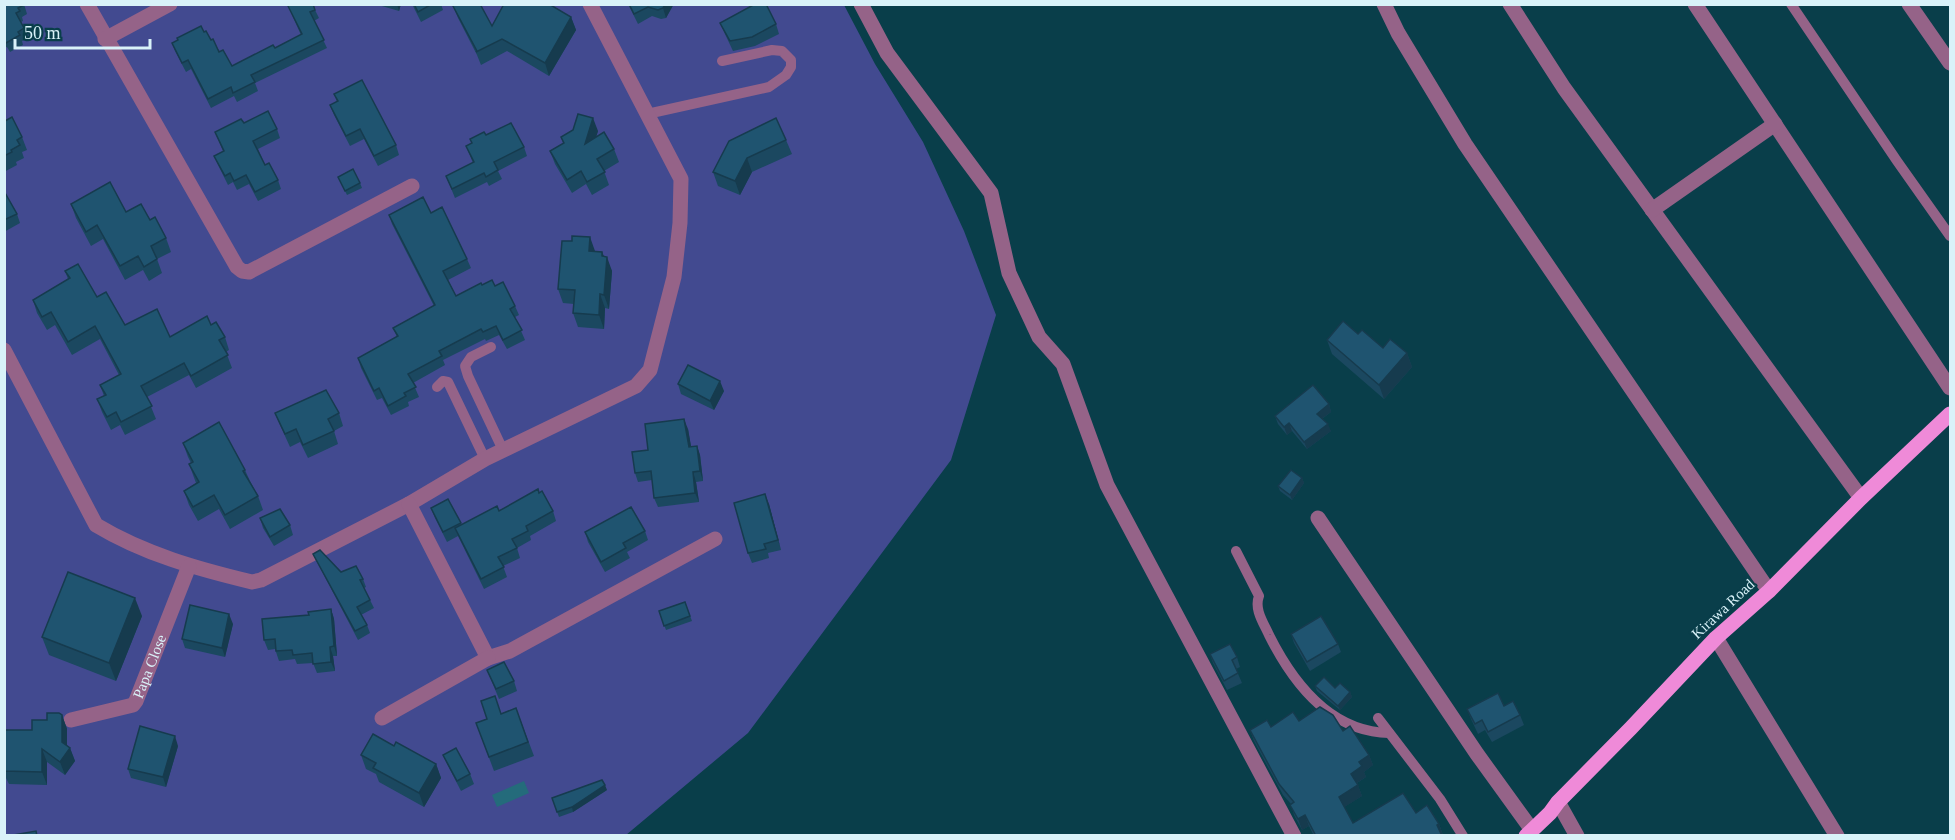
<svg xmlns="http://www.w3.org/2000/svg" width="1955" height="840" font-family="'Times New Roman',serif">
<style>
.green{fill:#424a90}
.water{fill:#246b7b}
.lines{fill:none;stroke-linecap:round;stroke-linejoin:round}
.service{stroke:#956388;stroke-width:10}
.minor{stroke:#956388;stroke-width:15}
.primary{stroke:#ef8ad8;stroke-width:15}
.wall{fill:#1b4860}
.shaded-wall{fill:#163b4e}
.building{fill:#1f5470;stroke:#163b4e;stroke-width:1.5}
.labels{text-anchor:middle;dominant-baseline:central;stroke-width:4.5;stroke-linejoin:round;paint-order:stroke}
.street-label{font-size:15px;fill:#d9f2f9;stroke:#093e4a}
</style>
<rect width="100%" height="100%" fill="#093e4a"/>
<polygon class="green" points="5,5 844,5 875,64 923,142 964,231 996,315 951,460 748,733 626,835 5,836"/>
<polygon class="water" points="524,781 529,793 497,807 492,795"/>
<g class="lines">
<g class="service">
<polyline points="1791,4 1897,161 1950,236"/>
<polyline points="647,114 769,87 786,75 791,67 791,60 782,51 772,50 722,61"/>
<polyline points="491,347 471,357 465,366 468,376 503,450"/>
<polyline points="437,387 443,381 448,382 485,459"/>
<path d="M1236,551L1259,596C1254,609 1263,622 1269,635C1293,683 1331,732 1389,733"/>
<polyline points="1378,718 1440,799 1463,836"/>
</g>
<g class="minor">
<polyline points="87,4 237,267 242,271 249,272 412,186"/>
<polyline points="861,4 887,53 991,193 1009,273 1039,337 1063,364 1107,485 1294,836"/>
<polyline points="1384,4 1398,33 1465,144 1769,591"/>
<polyline points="1510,4 1564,88 1861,498"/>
<polyline points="1695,4 1950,388"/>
<polyline points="1909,4 1950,63"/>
<polyline points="105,39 170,4"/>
<polyline points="1652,210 1775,124"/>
<path d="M4,350L96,525C144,554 198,569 252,582L261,580L409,504L485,459L636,386L650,370L674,277L680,223L681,179L590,4"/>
<polyline points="409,504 488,658 510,651 715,539"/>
<polyline points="1318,518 1477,754 1532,830"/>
<polyline points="1716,638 1837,836"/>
<polyline points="382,718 488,658"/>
<path id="s1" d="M71,720L133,705L136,701L189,566"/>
<polyline points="1558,802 1577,836"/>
</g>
<polyline class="primary" points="1526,836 1550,813 1558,802 1631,728 1716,638 1769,591 1861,498 1950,414"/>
</g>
<g class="wall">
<polygon points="4,4 24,4 27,14 22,17 23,21 21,22 28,38 22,41 23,45 10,52 7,47 4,48"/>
<polygon points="375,4 401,4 399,11"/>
<polygon points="412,4 441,4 443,10 421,22"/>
<polygon points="628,4 674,4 666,18 661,19 652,16 638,24"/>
<polygon points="288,6 315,10 319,18 314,21 327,48 255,83 258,91 237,102 234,96 211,108 191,69 186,72 175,51 172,43 204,32 232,66 275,48 301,35"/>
<polygon points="453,6 492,26 571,17 576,30 549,76 507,51 481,65 477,55 458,18"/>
<polygon points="720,23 776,24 779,34 755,46 733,51 724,32"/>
<polygon points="334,94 396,145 399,155 378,166 364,139 350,146 334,115 330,105 337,102"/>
<polygon points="4,120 22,137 27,150 22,152 24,158 16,162 17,165 4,172"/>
<polygon points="244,123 277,129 280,138 258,149 265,165 278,180 281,189 258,201 249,184 237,190 233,182 228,185 218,165 214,156 223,151 215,132"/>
<polygon points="598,131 596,137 614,149 619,162 604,171 609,185 592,195 586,184 572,193 555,164 550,151 563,143 561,137"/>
<polygon points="486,135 524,147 527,156 498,171 502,179 489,186 487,182 455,198 446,176 473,163 466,146"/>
<polygon points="786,140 792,154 752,172 740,195 718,186 713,172"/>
<polygon points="338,177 360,183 362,188 347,195"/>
<polygon points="4,191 17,214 20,223 4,232"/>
<polygon points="71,204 150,220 166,238 171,252 157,259 162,273 149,281 143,270 125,280 103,239 91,246 76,218"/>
<polygon points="431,213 467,259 471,268 448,280 456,296 482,285 495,286 515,306 519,315 515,317 525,340 507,349 499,335 486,341 485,339 443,360 445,365 413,383 419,397 408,402 409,406 391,415 382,398 377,400 361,368 358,358 397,337 393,328 434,306 392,224 389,215"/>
<polygon points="595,251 602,252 612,271 609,309 605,308 604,329 578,327 573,313 574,304 563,303 558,289"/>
<polygon points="65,271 97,297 125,325 170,337 211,325 225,337 229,350 226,352 232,368 196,388 189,375 147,397 156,419 125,435 120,425 111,430 102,412 97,399 104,396 100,385 119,375 100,339 72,355 55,325 47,330 37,313 33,300 68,279"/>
<polygon points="1358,334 1383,348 1407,353 1412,367 1384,399 1332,354 1327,340"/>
<polygon points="678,384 724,391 714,410 681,394"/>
<polygon points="1329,404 1331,412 1322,419 1331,431 1307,449 1292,431 1287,435 1278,424 1275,416"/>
<polygon points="275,413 339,413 343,426 334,431 338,444 308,458 300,442 290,447 280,425"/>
<polygon points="688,429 691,447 697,446 700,455 703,481 696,482 699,502 658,507 654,498 652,480 638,482 635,473 648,450"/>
<polygon points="183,443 245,470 250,481 258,496 263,510 230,529 219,509 198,521 189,505 184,491 196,483 189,464 191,463 188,457"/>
<polygon points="1302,478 1304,483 1292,500 1280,491 1278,486"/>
<polygon points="448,499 461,525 499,511 553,511 556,521 530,536 531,540 517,548 520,558 503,566 507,577 484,589 458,536 447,542 435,518 431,508"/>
<polygon points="769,504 781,550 768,553 769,558 752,563 748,553"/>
<polygon points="260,518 290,525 293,535 274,546 263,528"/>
<polygon points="645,531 648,540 627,552 630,558 605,572 588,542 585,532"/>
<polygon points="313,554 341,572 363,579 366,587 364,588 374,608 361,615 367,625 370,633 358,640 317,562"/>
<polygon points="685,602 692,621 666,630 659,611"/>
<polygon points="331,609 334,619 337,656 333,656 335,671 317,673 313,663 297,664 295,659 279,661 275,649 268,650 264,640 309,615"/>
<polygon points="142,616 116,681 49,655 42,637"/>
<polygon points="233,624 225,657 185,648 182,639"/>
<polygon points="1291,634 1338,644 1341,652 1310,671 1294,643"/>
<polygon points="1210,654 1237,657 1240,667 1236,669 1242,683 1227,690 1213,663"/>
<polygon points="487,670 514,681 517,691 499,699"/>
<polygon points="1315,686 1335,688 1350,692 1352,697 1340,710 1317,691"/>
<polygon points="1504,706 1520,715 1524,725 1492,742 1485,730 1478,734 1471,719 1467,709"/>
<polygon points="516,708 534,756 494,771 476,723"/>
<polygon points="62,715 67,729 67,746 70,748 75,761 65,775 47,762 47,785 9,784 4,774 4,730 32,730 47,720"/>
<polygon points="1299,721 1343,731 1369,755 1373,765 1364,772 1366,777 1357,783 1362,796 1344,807 1353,823 1416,813 1439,824 1443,835 1314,836 1309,826 1302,830 1294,815 1291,804 1283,795 1254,741 1250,730"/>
<polygon points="178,746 166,787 131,778 128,769"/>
<polygon points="394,746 436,764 441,778 424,807 379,782 376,774 366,769 361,755"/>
<polygon points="443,755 470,774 474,784 461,791 447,764"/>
<polygon points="607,790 573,812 559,817 552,798"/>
</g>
<g class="shaded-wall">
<polygon points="397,4 401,4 399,11"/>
<polygon points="665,4 673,5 666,18 663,8"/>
<polygon points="571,17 576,30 549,76 545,63"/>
<polygon points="593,118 598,131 590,157 585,144"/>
<polygon points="747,158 752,172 740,195 735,181"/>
<polygon points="590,237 595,251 589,251"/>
<polygon points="602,252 606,264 607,257 612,271 609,309 604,295"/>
<polygon points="600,294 605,308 604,329 599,315"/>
<polygon points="1407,353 1412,367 1384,399 1379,385"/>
<polygon points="720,381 724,391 714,410 710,401"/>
<polygon points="1329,404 1331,412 1319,421 1317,414"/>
<polygon points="684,419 688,429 693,457 689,447"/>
<polygon points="1289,423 1292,431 1287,435 1284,427"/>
<polygon points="1328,424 1331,431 1307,449 1304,442"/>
<polygon points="697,446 700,455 703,481 700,471"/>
<polygon points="693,472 696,482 699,502 695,493"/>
<polygon points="1302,478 1304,483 1292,500 1290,495"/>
<polygon points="765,494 769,504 781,550 778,540"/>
<polygon points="135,598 142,616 116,681 109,663"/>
<polygon points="331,609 334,619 337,656 334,646"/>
<polygon points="229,614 233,624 225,657 222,648"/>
<polygon points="330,647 333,656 335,671 331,662"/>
<polygon points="1350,692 1352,697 1340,710 1338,706"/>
<polygon points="62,715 67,729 67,753 70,748 75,761 65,775 60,762 62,742"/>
<polygon points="175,736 178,746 166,787 163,777"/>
<polygon points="42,749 47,762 47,785 42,772"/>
<polygon points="1369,755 1373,765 1364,772 1366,777 1355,784 1351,774 1359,762"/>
<polygon points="436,764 441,778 424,807 419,793"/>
<polygon points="605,785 607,790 573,812 572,807"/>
<polygon points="1358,785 1362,796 1343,808 1339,797"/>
<polygon points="1305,815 1309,826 1302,830 1298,819"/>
<polygon points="1439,824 1443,835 1442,836 1437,825"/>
</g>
<g class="building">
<polygon points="4,4 24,5 18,8 20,11 16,13 24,28 18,32 20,35 6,43 4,40"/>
<polygon points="290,4 313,4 315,10 310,12 324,40 251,75 255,82 233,93 231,87 208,99 188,60 182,63 172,43 178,40 177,38 201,26 204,32 206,31 211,40 213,39 219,52 223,50 232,66 273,45 275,48 302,34 288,6"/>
<polygon points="414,4 432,4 418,12"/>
<polygon points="456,4 480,4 492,26 504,4 549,4 571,17 545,63 502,39 476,52 477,51 453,6"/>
<polygon points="629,4 665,4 663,8 658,10 648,7 634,14"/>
<polygon points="755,4 766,4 776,24 752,37 730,41 720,23"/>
<polygon points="362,80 396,145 374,156 360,129 346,136 330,105 338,101 334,94"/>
<polygon points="268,111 277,129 253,141 265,165 269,163 278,180 255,192 246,175 234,181 230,173 225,176 214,156 224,151 215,132 241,119 244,123"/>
<polygon points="578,114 593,118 585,144 604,132 614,149 597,159 605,172 587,182 581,171 567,180 550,151 564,143 561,137 573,130"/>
<polygon points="12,117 22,137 17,140 20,145 11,150 12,152 4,156 4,120 5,121"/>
<polygon points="776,118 786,140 747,158 735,181 713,172 729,141"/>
<polygon points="511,123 524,147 494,162 498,170 486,177 484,173 452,189 446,176 474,162 466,146 472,143 470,139 484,132 486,135"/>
<polygon points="353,169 360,183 345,191 338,177"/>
<polygon points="110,182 126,212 141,204 150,220 155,217 166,238 151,246 157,259 144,267 138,256 120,266 97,225 86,232 71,204"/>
<polygon points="4,191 17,214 4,220"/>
<polygon points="423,197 431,213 442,207 467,259 443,271 456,296 481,283 482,285 492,280 495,286 503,282 515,306 510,309 522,330 503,340 496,326 483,332 481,329 439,351 442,356 408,374 416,387 404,393 406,396 388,406 379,388 374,391 358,358 398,336 393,328 435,305 389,215"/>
<polygon points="572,236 590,237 589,251 602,252 602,256 607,257 604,295 600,294 599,315 573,313 575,290 558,289 562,241 572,241"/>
<polygon points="78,264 97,297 106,292 125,325 157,309 170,337 207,316 211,325 216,322 225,337 219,340 228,355 191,376 184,363 141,386 152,406 121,422 116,412 107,417 97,399 106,395 100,385 121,374 95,326 68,342 51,312 42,317 33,300 70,278 65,271"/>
<polygon points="1343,321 1358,334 1362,330 1383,348 1390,339 1407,353 1379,385 1327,340"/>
<polygon points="688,365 720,381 710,401 678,384"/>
<polygon points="1313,385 1329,404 1317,414 1328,424 1304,442 1289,423 1284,427 1275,416"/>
<polygon points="326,390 339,413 328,419 334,431 303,445 296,429 285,434 275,413"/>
<polygon points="684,419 689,447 697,446 700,471 693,472 695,493 654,498 651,471 635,473 632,452 648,450 645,424"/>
<polygon points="219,422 245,470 243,471 258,496 225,515 214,495 193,507 184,491 199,482 189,464 193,462 183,443"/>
<polygon points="1291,470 1302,478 1290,495 1278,486"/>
<polygon points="538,489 539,493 542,491 553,511 526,526 528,531 512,539 517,548 498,557 504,567 481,579 455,528 497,506 499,511"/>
<polygon points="765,494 778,540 764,544 766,549 748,553 734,503"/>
<polygon points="448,499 461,523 443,532 431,508"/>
<polygon points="631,507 645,531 623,543 626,548 601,562 585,532"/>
<polygon points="280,509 290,525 270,537 260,518"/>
<polygon points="320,550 341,572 356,566 363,579 360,580 370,600 357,607 367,625 355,631 313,554"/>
<polygon points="68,572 135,598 109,663 42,637"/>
<polygon points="685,602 690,616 664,626 659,611"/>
<polygon points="190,605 229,614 222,648 182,639"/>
<polygon points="331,609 334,646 330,647 331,662 313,664 312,653 293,655 292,650 276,651 275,639 264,640 262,619 309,615 308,612"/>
<polygon points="1321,616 1338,644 1307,662 1291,634"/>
<polygon points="1230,644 1237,657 1232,660 1238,673 1224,681 1210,654"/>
<polygon points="504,662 514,681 496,689 487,670"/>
<polygon points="1324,677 1335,688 1340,683 1350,692 1338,706 1315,686"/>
<polygon points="1498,693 1504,706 1513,701 1520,715 1488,732 1482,720 1475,724 1467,709"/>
<polygon points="495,696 501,714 516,708 528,742 489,757 476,723 487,719 481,701"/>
<polygon points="1320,707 1333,715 1343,731 1350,726 1369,755 1359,762 1362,766 1351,774 1358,785 1339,797 1353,823 1403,793 1416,813 1427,805 1439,824 1437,825 1442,836 1316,836 1305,815 1298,819 1290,805 1294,802 1279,784 1250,730 1267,720 1271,727 1293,712 1299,721"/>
<polygon points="47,713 59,713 62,715 62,742 70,748 60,762 42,749 42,772 4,771 4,730 32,730 32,720 47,720"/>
<polygon points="140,726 175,736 163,777 128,769"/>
<polygon points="373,734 394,746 396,742 436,764 419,793 373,768 376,763 361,755"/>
<polygon points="456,748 470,774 457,781 443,755"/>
<polygon points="602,780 605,785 572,807 557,812 552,798"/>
<polygon points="36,831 37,836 14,836 14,835"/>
</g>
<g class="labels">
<g class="street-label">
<text transform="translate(1723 609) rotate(-43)">Kirawa Road</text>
<text stroke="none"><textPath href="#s1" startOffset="106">Papa Close</textPath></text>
</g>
</g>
<rect width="1955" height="840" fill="none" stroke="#d9f2f9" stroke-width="12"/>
<path d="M15 39v9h135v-9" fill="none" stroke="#d9f2f9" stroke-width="3"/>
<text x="24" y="39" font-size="18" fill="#d9f2f9" stroke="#093e4a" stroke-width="4.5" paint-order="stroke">50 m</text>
</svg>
